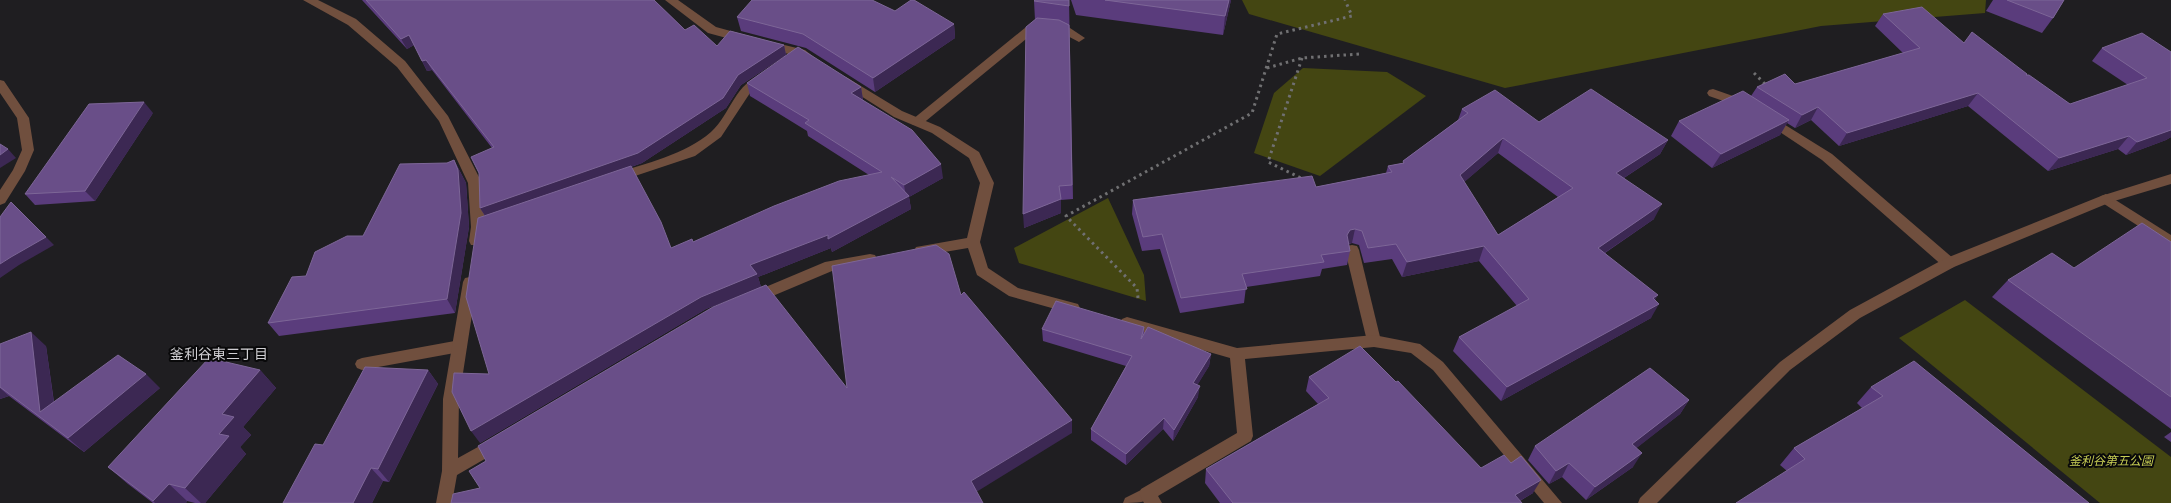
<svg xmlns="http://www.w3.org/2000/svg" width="2171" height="503" font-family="Bitter,'Noto Sans JP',serif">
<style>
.green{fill:#444612}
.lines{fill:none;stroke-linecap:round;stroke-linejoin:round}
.path{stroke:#707072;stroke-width:3;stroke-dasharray:2.5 4;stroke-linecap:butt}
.service{fill:#704f3e;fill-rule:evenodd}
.minor{fill:#704f3e;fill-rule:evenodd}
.tertiary{fill:#704f3e;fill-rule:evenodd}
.wall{fill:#5a3c7c;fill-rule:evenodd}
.shaded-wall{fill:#3c2853}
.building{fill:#694e88;stroke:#7d6697;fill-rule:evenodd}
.labels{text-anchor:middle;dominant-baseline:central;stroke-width:4;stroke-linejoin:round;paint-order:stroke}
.park-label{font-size:12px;font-style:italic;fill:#c8ce54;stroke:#09090a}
.neighbourhood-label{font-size:14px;fill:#d0cfd3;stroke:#09090a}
</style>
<rect width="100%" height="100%" fill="#1f1e21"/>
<g class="green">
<polygon points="1242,0 1986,0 1985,13 1821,26 1505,88 1249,14"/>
<polygon points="1303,68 1387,72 1426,96 1320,176 1254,153 1274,93"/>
<polygon points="1108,198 1144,275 1146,301 1019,263 1014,248"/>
<polygon points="1965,300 2171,457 2171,503 2100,503 1899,338"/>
</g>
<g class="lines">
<g class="path">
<polyline points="1302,58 1268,162 1303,179"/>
<polyline points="1267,68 1302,58 1359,54"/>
<polyline points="1754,73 1766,85"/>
<polyline points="1138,298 1137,288 1066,216 1252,113 1277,34 1352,16 1345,0"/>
</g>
<g class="service">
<polygon points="1035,22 1067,26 1085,38 1079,42 1060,32 1037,30 921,125 913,125 911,122 913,119 1031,23"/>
<polygon points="1713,89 1750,102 1752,105 1746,109 1709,96 1707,93 1709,90"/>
<polygon points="1769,115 1832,154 1954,259 1956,263 1954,267 1949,268 1944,267 1822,160 1765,122 1763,119 1765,116"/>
<polygon points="1352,245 1357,246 1359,250 1381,341 1379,345 1374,347 1369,345 1367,341 1345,250 1347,246"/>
<polygon points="460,340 465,342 467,346 465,350 460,352 362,370 357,368 355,364 357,360 362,358"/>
<path d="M1147,487L1153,489L1155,494C1149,503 1135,503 1123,503L1125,498Z"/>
</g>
<g class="minor">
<polygon points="303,0 318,0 356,19 405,61 448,116 482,183 485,227 481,245 471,245 469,241 471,227 468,183 439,121 397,67 348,25"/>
<polygon points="665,0 678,0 716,27 749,36 751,39 745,43 708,33"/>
<polygon points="768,41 805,50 815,58 809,62 797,56 764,48 762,45"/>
<path d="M764,74L768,75L770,78L768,81L750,93L721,137L695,156L623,180H613L611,177L613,174C647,163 684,155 711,132C731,114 735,82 764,74Z"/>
<polygon points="846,77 902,111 940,127 979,152 994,183 980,242 988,268 1018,288 1078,304 1080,308 1078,312 1073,314 1009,296 977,275 968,248 921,256 916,255 914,251 916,247 967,238 980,183 969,158 932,133 894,117 842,84 840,81 842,78"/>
<polygon points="2106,194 2171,235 2171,247 2101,202 2099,199 2101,196"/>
<polygon points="870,254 875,255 877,259 875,263 832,271 754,304 749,302 747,298 749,294 825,262"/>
<polygon points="470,277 475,278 477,282 459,399 458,458 496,437 502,439 504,444 502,449 457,475 452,503 436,503 442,471 443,399 463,282 465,278"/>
<polygon points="1127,317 1237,348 1374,335 1420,344 1443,362 1562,503 1544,503 1433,370 1411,353 1374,347 1245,359 1253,436 1251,441 1158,496 1162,503 1144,503 1139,494 1141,489 1237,433 1230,358 1122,327 1120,323 1122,319"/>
</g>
<g class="tertiary">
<polygon points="0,80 4,81 29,118 34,150 25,171 5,203 0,205 0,190 13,170 22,150 17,118 0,93"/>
<polygon points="2171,174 2171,184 2111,202 1954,267 1860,318 1790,370 1657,503 1638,503 1640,498 1780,362 1850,310 1944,259 2101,196"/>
</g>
</g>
<g class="wall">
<polygon points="362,0 654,0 685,30 717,46 784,45 786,55 741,85 726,108 642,163 631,167 671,248 693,242 869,175 808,136 807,131 750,96 747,83 861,87 863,100 943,178 909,197 911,209 832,252 831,248 758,277 761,287 706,309 480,443 489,374 485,216 480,208 492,148 432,70 427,71 414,45 407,49"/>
<polygon points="1069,0 1073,199 1061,200 1061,213 1024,228 1035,20 1034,1"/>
<polygon points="1071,0 1231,0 1223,35 1076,15"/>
<polygon points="1993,0 2064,0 2053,18 2042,33 1986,11"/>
<polygon points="895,11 954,24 955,38 875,92 806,48 741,31 737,17"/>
<polygon points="1883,14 1964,43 2026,75 2070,104 2128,85 2092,61 2102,48 2171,52 2171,137 2166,140 2126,155 2118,149 2048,171 1968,106 1839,146 1811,120 1795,128 1787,123 1780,135 1712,168 1671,136 1679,121 1751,96 1757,87 1795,84 1903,53 1875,26"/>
<path d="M1462,109L1539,122L1668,140L1660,154L1624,178L1654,219L1605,253L1655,300L1651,318L1501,401L1453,351L1459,337L1517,306L1479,261L1402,277L1392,259L1364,263L1359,245L1352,243L1349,244L1350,251L1347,265L1322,269L1320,276L1246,287L1244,303L1180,313L1160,249L1142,251L1132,214L1133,200L1316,187L1386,173L1388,166L1403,163V161L1458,120ZM1498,153L1558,197L1498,235L1464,182Z"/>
<polygon points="153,113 95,201 35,205 25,194"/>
<polygon points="454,160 466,183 469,227 455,313 279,336 268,323 306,276 363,236 447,163"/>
<polygon points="2171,242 2171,429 1992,297 2008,280 2074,268"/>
<polygon points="1144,327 1144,334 1211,354 1209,366 1197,385 1198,397 1173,441 1163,429 1126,465 1091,440 1091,429 1126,366 1043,341 1042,329"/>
<polygon points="0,344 46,346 54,402 160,388 84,452 9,396 0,399"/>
<polygon points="260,370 276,388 243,427 251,435 240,447 246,454 205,503 195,503 187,501 186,503 153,503 128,484 108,467"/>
<polygon points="428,370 438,384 389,482 383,481 372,503 283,503 323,445"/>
<polygon points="1309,377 1481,468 1533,493 1520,501 1522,503 1220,503 1205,483 1206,469 1318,404 1306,391"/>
<polygon points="1871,387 2089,503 1787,471 1780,465 1794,448 1862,408 1857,403"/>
<polygon points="1689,400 1680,414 1636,448 1633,467 1586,500 1562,477 1549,484 1528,460 1535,446"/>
<polygon points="2171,432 2171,442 2164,437"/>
</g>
<g class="shaded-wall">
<polygon points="1229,0 1231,0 1223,35 1225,16"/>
<polygon points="954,24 955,38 875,92 873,78"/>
<polygon points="409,35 414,45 407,49 401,39"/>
<polygon points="784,45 786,55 741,85 726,108 642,163 486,217 480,208 738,75"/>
<polygon points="426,60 432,70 427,71 422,61"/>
<polygon points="861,87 863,100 851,93"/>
<polygon points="1978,93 1968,106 1839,146 1847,133"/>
<polygon points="144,102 153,113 95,201 85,191"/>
<polygon points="1818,107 1811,120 1795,128 1802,115"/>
<polygon points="1789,120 1780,135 1712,168 1721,154"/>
<polygon points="2171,130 2171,137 2166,140 2126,155 2137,142"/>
<polygon points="2129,136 2118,149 2048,171 2059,158"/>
<polygon points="1503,138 1498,153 1455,190 1460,175"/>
<polygon points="1668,140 1660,154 1610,187 1616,173"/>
<polygon points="8,149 16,158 0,168 0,155"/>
<polygon points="454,160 466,183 469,227 455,313 447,299"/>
<polygon points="941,164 943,178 909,197 911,209 832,252 831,248 758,277 761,287 706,309 480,443 471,431 750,265 906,197 904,185"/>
<polygon points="1061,199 1061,213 1024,228 1023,214"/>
<polygon points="1662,204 1654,219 1591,262 1598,248"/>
<polygon points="1355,229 1352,243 1347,244 1347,235 1350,230"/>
<polygon points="46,237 54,245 19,265 0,278 0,264 11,257"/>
<polygon points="1484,246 1479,261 1402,277 1407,262"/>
<polygon points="1658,295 1650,309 1659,304 1651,318 1501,401 1507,387"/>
<polygon points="31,332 46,346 57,426 40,412"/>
<polygon points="1211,354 1209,366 1192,394 1193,383"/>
<polygon points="260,370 276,388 243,427 251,435 240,447 246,454 205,503 201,503 185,488 222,414"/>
<polygon points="428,370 438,384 389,482 378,469"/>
<polygon points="146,374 160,388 84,452 68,438"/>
<polygon points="1200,386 1198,397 1173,441 1174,430"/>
<polygon points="0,388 9,396 0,399"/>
<polygon points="1689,400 1680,414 1624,458 1632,444"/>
<polygon points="1164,418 1163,429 1126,465 1126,454"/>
<polygon points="1072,420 1072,433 973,494 971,481"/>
<polygon points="1642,453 1633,467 1586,500 1595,487"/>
<polygon points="1569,463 1562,477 1549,484 1556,471"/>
<polygon points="371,468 383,481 372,503 353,503"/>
<polygon points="1541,480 1533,493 1516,503 1515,495"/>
<polygon points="169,484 187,501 186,503 155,503 153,501"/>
</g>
<g class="building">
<polygon points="366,0 654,0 685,30 694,25 717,46 730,31 784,45 738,75 723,98 638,153 480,208 479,173 471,157 494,147 426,60 422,61 409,35 401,39"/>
<polygon points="752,0 872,0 895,11 911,0 914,0 954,24 873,78 803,34 737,17"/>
<polygon points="1035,0 1069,0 1069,6 1034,1"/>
<polygon points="1105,0 1229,0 1225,16"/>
<polygon points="2007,0 2064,0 2053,18"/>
<polygon points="1922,7 1964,43 1972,32 2027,74 2026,75 2029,75 2070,104 2147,78 2102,48 2142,33 2171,52 2171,130 2137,142 2129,136 2059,158 1978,93 1847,133 1818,107 1802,115 1757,87 1785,74 1795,84 1920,48 1883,14"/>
<polygon points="1037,18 1059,20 1069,25 1072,185 1059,186 1061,199 1023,214 1026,27"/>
<polygon points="798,47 861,87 851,93 912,130 941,164 904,185 891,177 909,196 828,239 828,235 750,265 757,274 701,297 471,431 452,392 454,373 489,374 466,297 478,218 631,166 661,222 671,248 692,239 693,242 774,206 839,181 882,172 805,123 809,120 747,83"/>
<path d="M1591,89L1668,140L1616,173L1662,204L1598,248L1658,295L1653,298L1659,304L1507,387L1459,337L1529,299L1484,246L1407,262L1396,244L1368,248L1362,231L1355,229L1350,230L1347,235L1350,251L1321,255L1324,262L1242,274L1247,289L1181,298L1162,234L1143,237L1133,200L1312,176L1316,187L1392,172L1388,166L1404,163L1403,161L1468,113L1462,109L1495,90L1539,122ZM1503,138L1573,188L1498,235L1460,175Z"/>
<polygon points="1743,91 1789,120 1721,154 1679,121"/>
<polygon points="144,102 85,191 25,194 89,104"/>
<polygon points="0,144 8,149 0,155"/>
<polygon points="454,160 458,170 461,213 447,299 268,323 292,277 306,276 315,252 347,236 363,236 400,164 447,163"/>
<polygon points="11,202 46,237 11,257 0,264 0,217"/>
<polygon points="2142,223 2171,242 2171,397 2008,280 2052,253 2074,268"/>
<polygon points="936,245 949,254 961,295 964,292 1072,420 971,481 983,503 451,503 453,494 480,488 469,471 486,461 478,446 713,307 766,285 847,388 832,266"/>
<polygon points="1056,301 1144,327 1141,339 1148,327 1211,354 1193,383 1200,386 1174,430 1164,418 1126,454 1091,429 1132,356 1042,329"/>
<polygon points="31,332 40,412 118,355 146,374 68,438 0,387 0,344"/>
<polygon points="1360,346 1396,382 1398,381 1481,468 1504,455 1511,463 1521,456 1541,480 1515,495 1522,503 1233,503 1206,469 1329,398 1309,377"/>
<polygon points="209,358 260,370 222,414 234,417 219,434 229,436 185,488 169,484 153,501 108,467"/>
<polygon points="1914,361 2089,503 1736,503 1805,459 1794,448 1883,396 1871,387"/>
<polygon points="365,367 428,370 378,469 371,468 353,503 283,503 315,444 323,445"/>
<polygon points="1650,368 1689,400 1632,444 1642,453 1595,487 1569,463 1556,471 1535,446"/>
</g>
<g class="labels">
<g class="park-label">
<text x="2111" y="461">釜利谷第五公園</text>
</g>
<g class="neighbourhood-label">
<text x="219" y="354">釜利谷東三丁目</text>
</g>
</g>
</svg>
